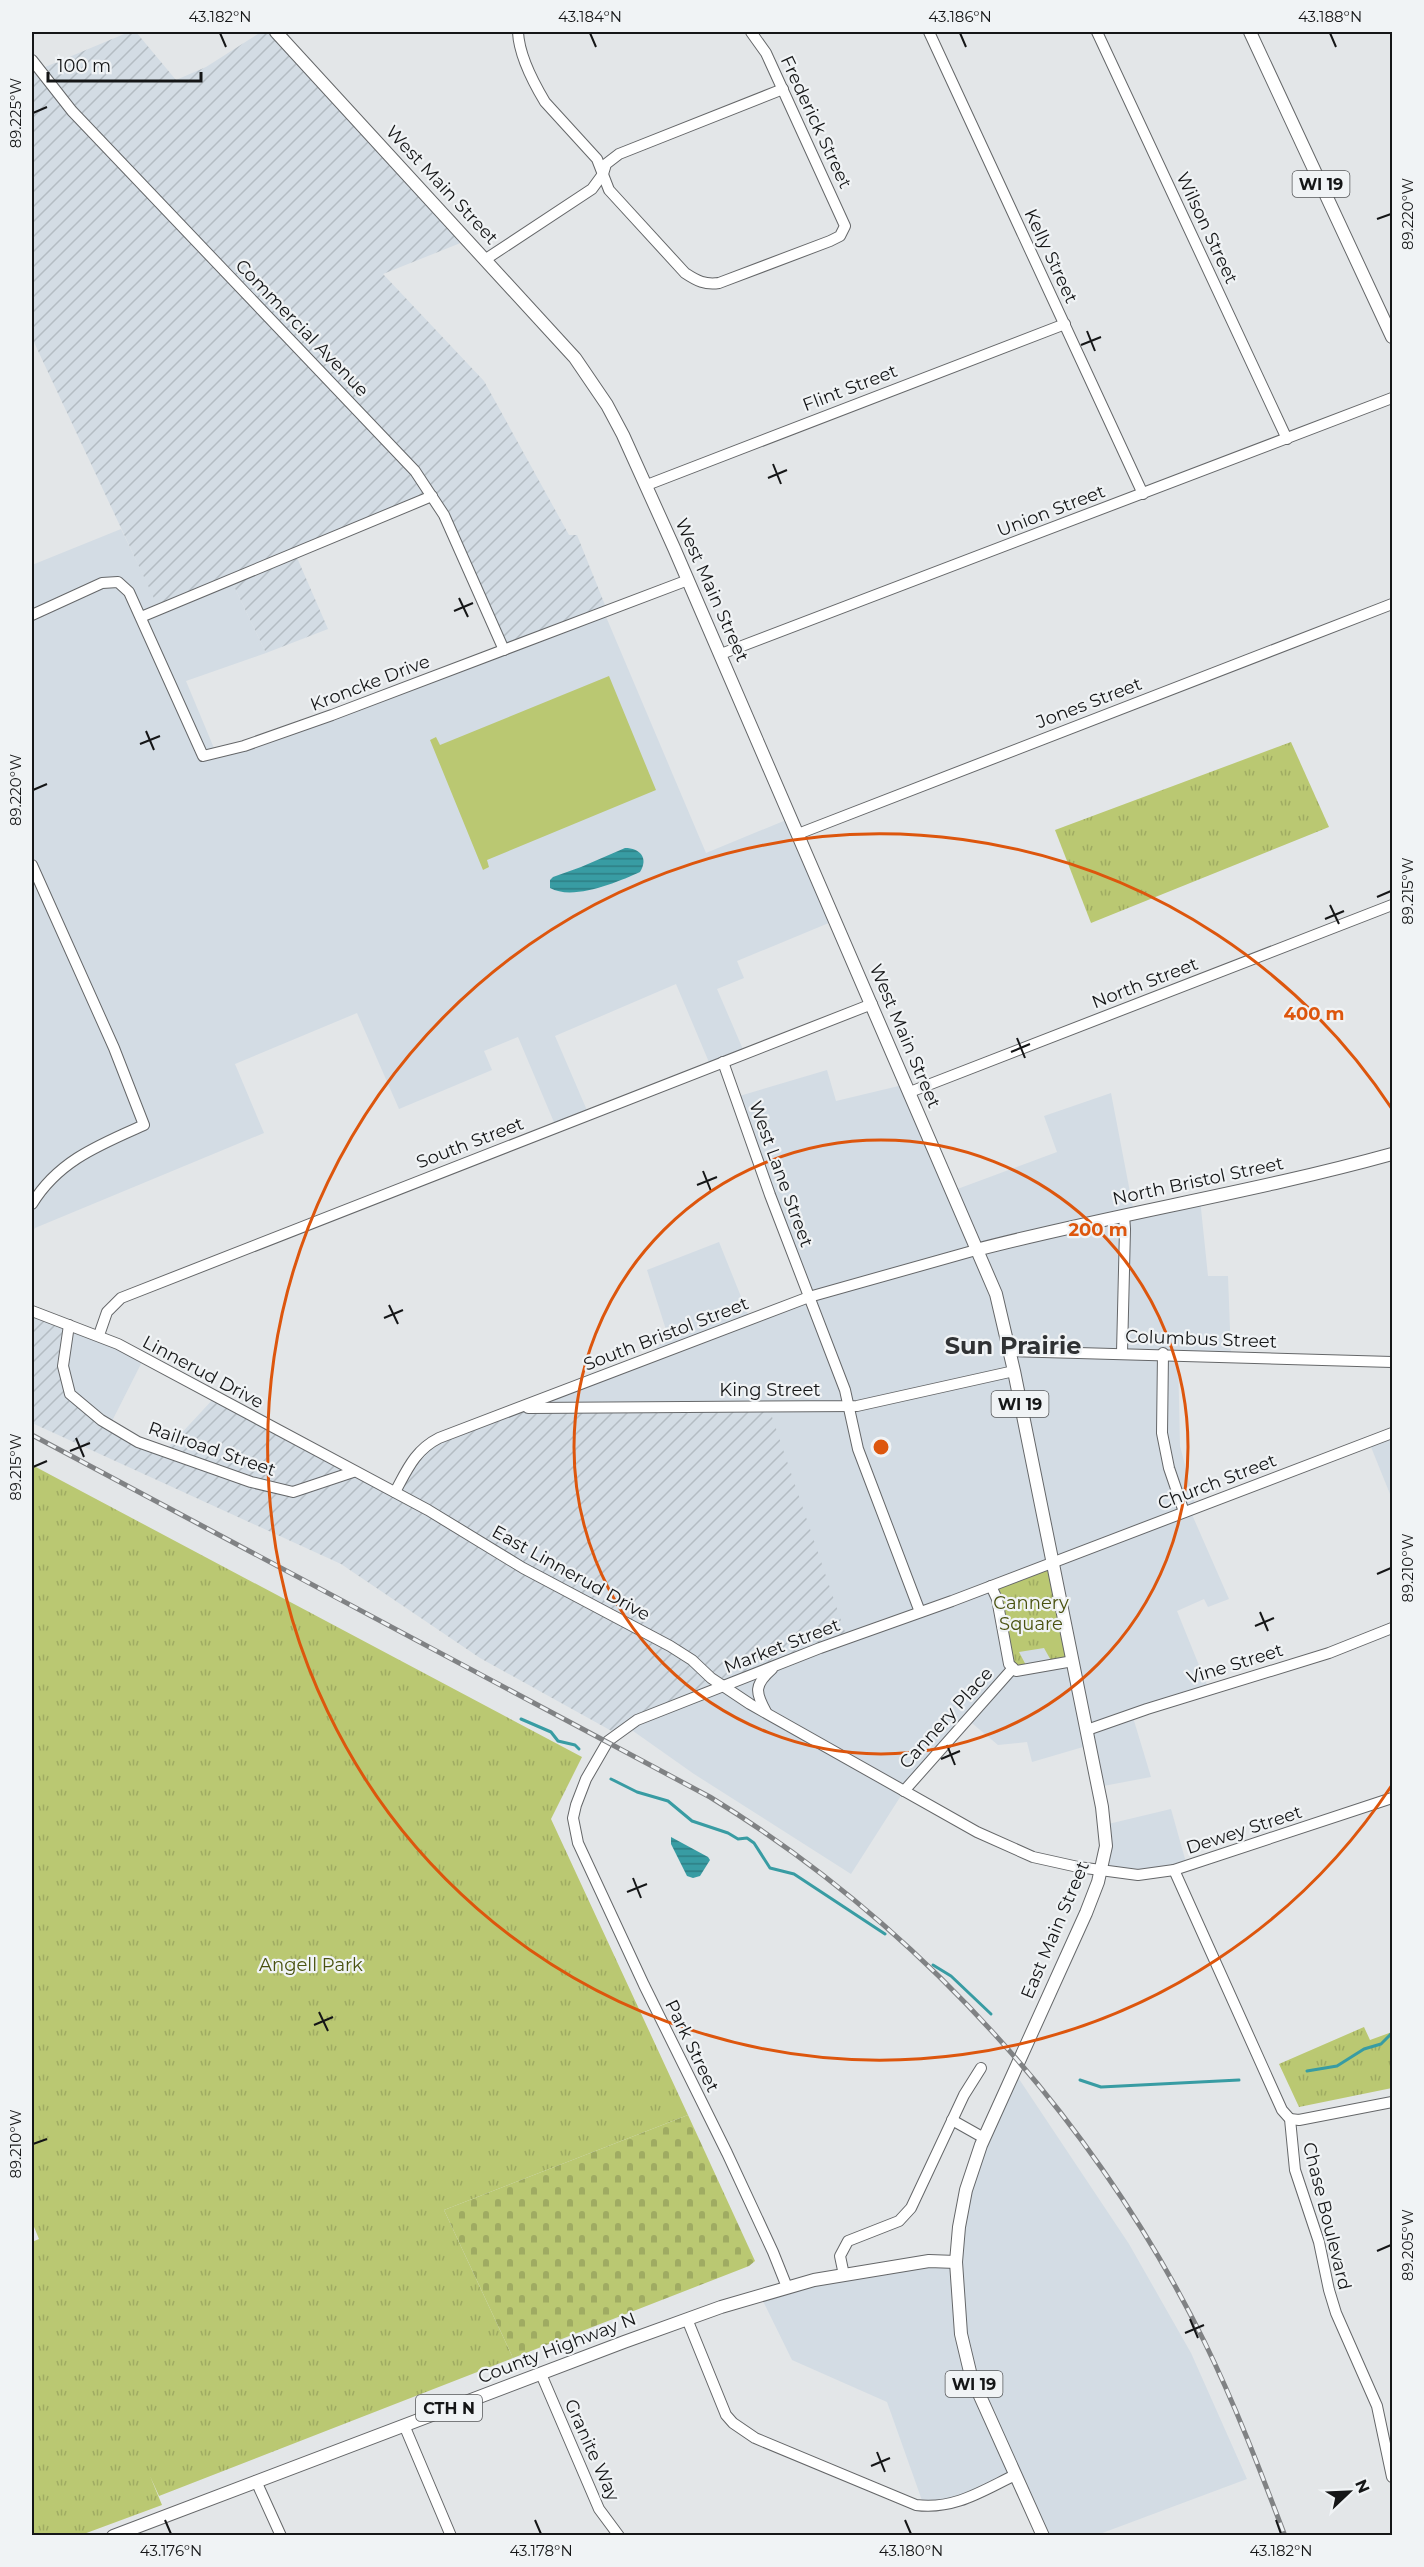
<svg xmlns="http://www.w3.org/2000/svg" width="1424" height="2567" font-family="Montserrat,sans-serif">
<style>
.built{fill:#d3dce4}
.industrial{fill:url(#industrial-furrows)}
.grass{fill:url(#grass-tufts)}
.cemetery{fill:url(#cemetery-stones)}
.garden{fill:#bac872}
.water{fill:url(#water-rules)}
.lines{fill:none;stroke-linecap:round;stroke-linejoin:round}
.stream{stroke:#389ca3;stroke-width:3}
.minor-casing{stroke:#656769;stroke-width:12}
.major-casing{stroke:#656769;stroke-width:14}
.minor{stroke:#fff;stroke-width:10}
.major{stroke:#fff;stroke-width:12}
.rail-casing{stroke:#808284;stroke-width:5}
.rail{stroke:#f0f3f5;stroke-width:3;stroke-dasharray:9;stroke-linecap:butt}
.ticks{fill:none;stroke:#151617;stroke-width:2}
.ring{fill:none;stroke:#dd560d;stroke-width:3}
.labels{text-anchor:middle;dominant-baseline:central;stroke-width:4.5;stroke-linejoin:round;paint-order:stroke}
.shield{fill:#f0f3f5;stroke:#57585a;stroke-width:1.5}
.shield-label{font-size:16px;font-weight:bold;fill:#151617}
.street-label{font-size:18px;fill:#151617;stroke:#f0f3f5}
.park-label{font-size:18px;fill:#49510f;stroke:#f0f3f5}
.district-label{font-size:24px;font-weight:bold;fill:#303234;stroke:#f0f3f5}
.centre{fill:#dd560d;stroke:#f0f3f5;stroke-width:3}
.ring-label{font-size:18px;text-anchor:middle;font-weight:bold;fill:#dd560d;stroke:#f0f3f5;stroke-width:4.5;stroke-linejoin:round;paint-order:stroke}
.neatline{fill:none;stroke:#151617;stroke-width:2}
.ticks-label{font-size:15px;text-anchor:middle;fill:#151617}
</style>
<defs>
<pattern id="industrial-furrows" width="10" height="10" patternUnits="userSpaceOnUse" patternTransform="scale(1.5)"><rect width="10" height="10" fill="#d3dce4"/><path d="M-1 1l2-2M0 10L10 0M9 11l2-2" fill="none" stroke="#b4bcc3"/></pattern>
<pattern id="grass-tufts" width="24" height="20" patternUnits="userSpaceOnUse" patternTransform="scale(1.5)"><rect width="24" height="20" fill="#bac872"/><path d="M3 7l-1-3M5 7V3M7 7l1-3M15 17l-1-3M17 17v-4M19 17l1-3" fill="none" stroke="#9fab62"/></pattern>
<pattern id="cemetery-stones" width="16" height="16" patternUnits="userSpaceOnUse" patternTransform="scale(1.5)"><rect width="16" height="16" fill="#bac872"/><path d="M2 7V4a2 2 0 0 1 4 0v3zM10 15v-3a2 2 0 0 1 4 0v3z" fill="#9fab62"/></pattern>
<pattern id="water-rules" width="6" height="5" patternUnits="userSpaceOnUse" patternTransform="scale(1.5)"><rect width="6" height="5" fill="#389ca3"/><path d="M0 2.5h6" fill="none" stroke="#2e7e84"/></pattern>
</defs>
<rect width="100%" height="100%" fill="#e3e6e8"/>
<g class="built">
<polygon points="121,529 160,609 231,580 266,653 186,681 216,753 604,612 706,853 791,818 836,920 737,961 744,978 717,989 745,1054 711,1067 676,984 555,1036 589,1115 556,1127 518,1037 484,1051 492,1070 399,1109 357,1013 235,1064 264,1133 35,1228 32,1234 32,565"/>
<polygon points="827,1070 836,1101 907,1084 952,1191 1057,1152 1044,1116 1111,1093 1134,1213 1200,1199 1208,1276 1228,1276 1231,1356 1178,1354 1180,1446 1196,1507 1190,1510 1229,1599 1208,1607 1204,1599 1177,1611 1209,1690 1132,1714 1151,1777 1098,1787 1090,1745 1032,1762 1027,1742 998,1745 967,1719 904,1791 851,1874 694,1774 626,1726 522,1408 643,1361 668,1336 647,1270 719,1242 750,1319 808,1297 736,1097"/>
<polygon points="69,1325 144,1358 110,1425 70,1394 63,1366"/>
<polygon points="1392,1433 1392,1499 1369,1442"/>
<polygon points="1171,1809 1187,1866 1138,1875 1102,1869 1104,1825"/>
<polygon points="1013,2070 1129,2244 1191,2353 1247,2479 1097,2535 1043,2535 1015,2475 951,2504 924,2506 887,2402 792,2360 760,2295 956,2262 966,2190"/>
</g>
<g class="industrial">
<polygon points="129,32 136,32 176,80 206,67 261,32 276,32 468,240 383,274 484,381 569,535 577,535 607,610 504,650 432,496 295,553 328,629 266,653 231,580 159,609 32,338 32,60 38,70"/>
<polygon points="32,1311 69,1325 63,1366 70,1394 101,1420 163,1453 215,1397 395,1492 419,1451 522,1408 768,1405 847,1638 617,1734 480,1658 341,1564 32,1423"/>
</g>
<g class="grass">
<polygon points="1291,742 1329,827 1091,923 1055,830"/>
<polygon points="32,1465 582,1757 551,1819 688,2115 444,2210 513,2358 159,2496 150,2476 162,2505 81,2535 32,2535 32,2242 39,2239 32,2222"/>
<polygon points="1053,1561 1073,1661 1053,1664 1044,1648 1019,1652 1028,1669 1016,1671 991,1586"/>
<polygon points="1364,2027 1370,2040 1392,2032 1392,2088 1299,2107 1279,2064"/>
</g>
<polygon class="cemetery" points="688,2115 755,2261 749,2266 513,2358 444,2210"/>
<polygon class="garden" points="609,676 656,790 487,860 489,867 483,870 430,740 436,737 440,745"/>
<g class="water">
<path d="M625,848C640,848 649,858 640,872C618,882 573,901 550,888V880L553,877L581,867Z"/>
<polygon points="671,1837 708,1857 710,1860 700,1876 693,1878 687,1876 671,1844"/>
</g>
<g class="lines">
<g class="stream">
<polyline points="521,1719 551,1732 558,1741 575,1745 579,1749"/>
<polyline points="611,1779 637,1792 668,1801 692,1821 728,1833 738,1839 747,1838 754,1843 770,1868 794,1874 885,1934"/>
<polyline points="933,1965 951,1976 991,2014"/>
<polyline points="1307,2071 1337,2066 1364,2049 1381,2044 1392,2033"/>
<polyline points="1080,2080 1101,2087 1239,2080"/>
</g>
<g class="minor-casing">
<g id="minor">
<path d="M518,32C519,55 533,82 545,102L597,159L609,190L685,273C697,281 705,285 719,283L830,241L840,236L845,226L766,53L751,32"/>
<polyline points="929,32 1143,494"/>
<polyline points="1097,32 1287,439"/>
<polyline points="32,60 72,111 415,471 444,515 504,650"/>
<polyline points="486,259 592,189 603,174 606,164 619,154 783,89"/>
<polyline points="647,485 1065,324"/>
<polyline points="32,615 102,583 118,582 129,592 203,756 244,746 332,715 688,580"/>
<polyline points="141,617 432,496"/>
<polyline points="721,654 1392,398"/>
<polyline points="798,834 1392,604"/>
<path d="M32,865L114,1048L144,1125C99,1145 58,1161 32,1204"/>
<polyline points="723,1062 770,1195 845,1390 858,1449 920,1612"/>
<polyline points="910,1092 1392,905"/>
<polyline points="32,1311 118,1344 428,1510 523,1568 670,1646 692,1660 711,1678 750,1704 977,1832 1033,1857 1078,1867 1138,1875 1174,1870 1392,1798"/>
<polyline points="69,1325 63,1366 70,1394 101,1420 138,1442 251,1482 293,1492 353,1472"/>
<polyline points="99,1335 107,1312 121,1298 872,1004"/>
<polyline points="1009,1351 1392,1362"/>
<polyline points="1122,1353 1125,1229 1124,1215"/>
<polyline points="1163,1353 1162,1433 1169,1468 1184,1512"/>
<polyline points="528,1408 857,1406 1014,1371"/>
<path d="M395,1492C407,1470 415,1450 439,1438L809,1297L976,1250"/>
<polyline points="991,1586 997,1599 1009,1664 1016,1671 1073,1661"/>
<path d="M766,1712C755,1692 754,1685 772,1669"/>
<polyline points="1087,1730 1147,1709 1329,1653 1392,1628"/>
<polyline points="904,1791 1013,1668"/>
<polyline points="1174,1870 1282,2110 1290,2119 1295,2170 1319,2242 1329,2290 1336,2313 1377,2406 1392,2477"/>
<polyline points="1290,2119 1299,2120 1392,2102"/>
<polyline points="952,2120 984,2138"/>
<polyline points="844,2275 840,2256 848,2241 899,2221 911,2208 964,2095 981,2068"/>
<polyline points="787,2287 773,2252 727,2153 644,1985 578,1843 573,1818 576,1805 586,1779 608,1741 637,1720 820,1648 952,1601 1392,1433"/>
<path d="M687,2319L726,2415L733,2423L755,2438L916,2505C954,2510 982,2491 1015,2475"/>
<polyline points="541,2374 599,2509 619,2536"/>
<polyline points="404,2425 451,2536"/>
<polyline points="256,2481 281,2536"/>
</g>
</g>
<g class="major-casing">
<g id="major">
<polyline points="276,32 575,358 607,405 623,435 674,548 996,1294 1014,1371 1102,1807 1106,1846 1098,1882 1086,1913 981,2145 966,2190 959,2227 956,2262 961,2334 971,2376 1043,2536"/>
<polyline points="1250,32 1392,337"/>
<path d="M976,1250C1114,1214 1255,1192 1392,1154"/>
<polyline points="113,2536 624,2342 721,2307 814,2280 929,2261 956,2262"/>
</g>
</g>
<use href="#minor" class="minor"/>
<use href="#major" class="major"/>
<g class="rail-casing">
<path id="rail" d="M32,1435L710,1797C920,1926 1094,2119 1204,2341C1235,2404 1260,2470 1285,2536"/>
</g>
<use href="#rail" class="rail"/>
</g>
<path class="ticks" d="M220,33L226,47M590,33L596,47M960,33L966,47M1330,33L1336,47M33,113L47,107M1377,219L1391,214M1087,331L1095,351M1081,345L1101,337M773,464L781,484M768,478L787,470M459,598L468,617M454,611L473,603M146,731L154,750M140,744L160,736M33,790L47,784M1377,897L1391,891M1330,905L1339,924M1325,919L1344,911M1017,1038L1025,1058M1011,1052L1030,1044M703,1171L711,1191M697,1185L717,1177M389,1305L398,1324M384,1318L403,1310M76,1438L84,1457M70,1451L90,1443M33,1467L47,1461M1377,1574L1391,1568M1260,1612L1268,1631M1255,1626L1274,1618M947,1745L955,1765M941,1759L960,1751M633,1878L641,1898M627,1892L647,1884M319,2012L328,2031M314,2025L333,2017M33,2144L47,2139M1377,2251L1391,2245M1190,2319L1198,2338M1185,2333L1204,2325M877,2452L885,2472M871,2466L890,2458M165,2520L171,2534M535,2520L541,2534M905,2520L911,2534M1276,2520L1281,2534"/>
<g class="ring">
<circle cx="881" cy="1447" r="307"/>
<path d="M1392 1785A613 613 0 1 1 1392 1109"/>
</g>
<g class="labels">
<g class="shield">
<rect x="1292.5" y="171" width="57" height="26" rx="4.5"/>
<rect x="991.5" y="1391" width="57" height="26" rx="4.5"/>
<rect x="945.5" y="2371" width="57" height="26" rx="4.5"/>
<rect x="416" y="2395" width="66" height="26" rx="4.5"/>
</g>
<g class="shield-label">
<text x="1321" y="184">WI 19</text>
<text x="1020" y="1404">WI 19</text>
<text x="974" y="2384">WI 19</text>
<text x="449" y="2408">CTH N</text>
</g>
<g class="street-label">
<text transform="translate(816 122) rotate(65)">Frederick Street</text>
<text transform="translate(442 185) rotate(47)">West Main Street</text>
<text transform="translate(1207 228) rotate(65)">Wilson Street</text>
<text transform="translate(1051 256) rotate(65)">Kelly Street</text>
<text transform="translate(302 328) rotate(46)">Commercial Avenue</text>
<text transform="translate(850 388) rotate(-21)">Flint Street</text>
<text transform="translate(1051 511) rotate(-21)">Union Street</text>
<text transform="translate(712 590) rotate(66)">West Main Street</text>
<text transform="translate(370 683) rotate(-21)">Kroncke Drive</text>
<text transform="translate(1089 703) rotate(-21)">Jones Street</text>
<text transform="translate(1145 983) rotate(-21)">North Street</text>
<text transform="translate(905 1036) rotate(67)">West Main Street</text>
<text transform="translate(470 1143) rotate(-21)">South Street</text>
<text transform="translate(781 1174) rotate(70)">West Lane Street</text>
<text transform="translate(1198 1181) rotate(-12)">North Bristol Street</text>
<text transform="translate(666 1334) rotate(-21)">South Bristol Street</text>
<text transform="translate(1201 1339) rotate(2)">Columbus Street</text>
<text transform="translate(203 1372) rotate(28)">Linnerud Drive</text>
<text x="770" y="1390">King Street</text>
<text transform="translate(212 1449) rotate(19)">Railroad Street</text>
<text transform="translate(1217 1482) rotate(-21)">Church Street</text>
<text transform="translate(571 1573) rotate(29)">East Linnerud Drive</text>
<text transform="translate(782 1646) rotate(-21)">Market Street</text>
<text transform="translate(1235 1664) rotate(-17)">Vine Street</text>
<text transform="translate(946 1718) rotate(-48)">Cannery Place</text>
<text transform="translate(1244 1830) rotate(-18)">Dewey Street</text>
<text transform="translate(1055 1930) rotate(-67)">East Main Street</text>
<text transform="translate(692 2046) rotate(64)">Park Street</text>
<text transform="translate(1327 2216) rotate(76)">Chase Boulevard</text>
<text transform="translate(557 2348) rotate(-21)">County Highway N</text>
<text transform="translate(592 2450) rotate(66)">Granite Way</text>
</g>
<g class="park-label">
<text x="1031" y="1603">Cannery<tspan x="1031" dy="21">Square</tspan></text>
<text x="311" y="1965">Angell Park</text>
</g>
<g class="district-label">
<text x="1013" y="1345">Sun Prairie</text>
</g>
</g>
<circle cx="881" cy="1447" r="9" class="centre"/>
<g class="ring-label">
<text x="1314" y="1020">400 m</text>
<text x="1098" y="1236">200 m</text>
</g>
<rect width="1424" height="2567" fill="none" stroke="#f0f3f5" stroke-width="66"/>
<g transform="translate(1349 2492) rotate(67)" stroke="#f0f3f5" stroke-width="4.5" paint-order="stroke">
<path d="M0-4.5L10 22L0 15L-10 22Z" fill="#151617"/>
<text y="-9" font-size="16" font-weight="bold" text-anchor="middle" fill="#151617">N</text>
</g>
<path d="M48 72v9h153v-9" fill="none" stroke="#151617" stroke-width="3"/>
<text x="57" y="72" font-size="18" fill="#151617" stroke="#f0f3f5" stroke-width="4.5" paint-order="stroke">100 m</text>
<rect x="33" y="33" width="1358" height="2501" class="neatline"/>
<g class="ticks-label">
<text x="220" y="22">43.182°N</text>
<text x="590" y="22">43.184°N</text>
<text x="960" y="22">43.186°N</text>
<text x="1330" y="22">43.188°N</text>
<text transform="translate(16 113) rotate(-90)" y="5">89.225°W</text>
<text transform="translate(1408 214) rotate(-90)" y="5">89.220°W</text>
<text transform="translate(16 790) rotate(-90)" y="5">89.220°W</text>
<text transform="translate(1408 891) rotate(-90)" y="5">89.215°W</text>
<text transform="translate(16 1467) rotate(-90)" y="5">89.215°W</text>
<text transform="translate(1408 1568) rotate(-90)" y="5">89.210°W</text>
<text transform="translate(16 2144) rotate(-90)" y="5">89.210°W</text>
<text transform="translate(1408 2245) rotate(-90)" y="5">89.205°W</text>
<text x="171" y="2556">43.176°N</text>
<text x="541" y="2556">43.178°N</text>
<text x="911" y="2556">43.180°N</text>
<text x="1281" y="2556">43.182°N</text>
</g>
</svg>
